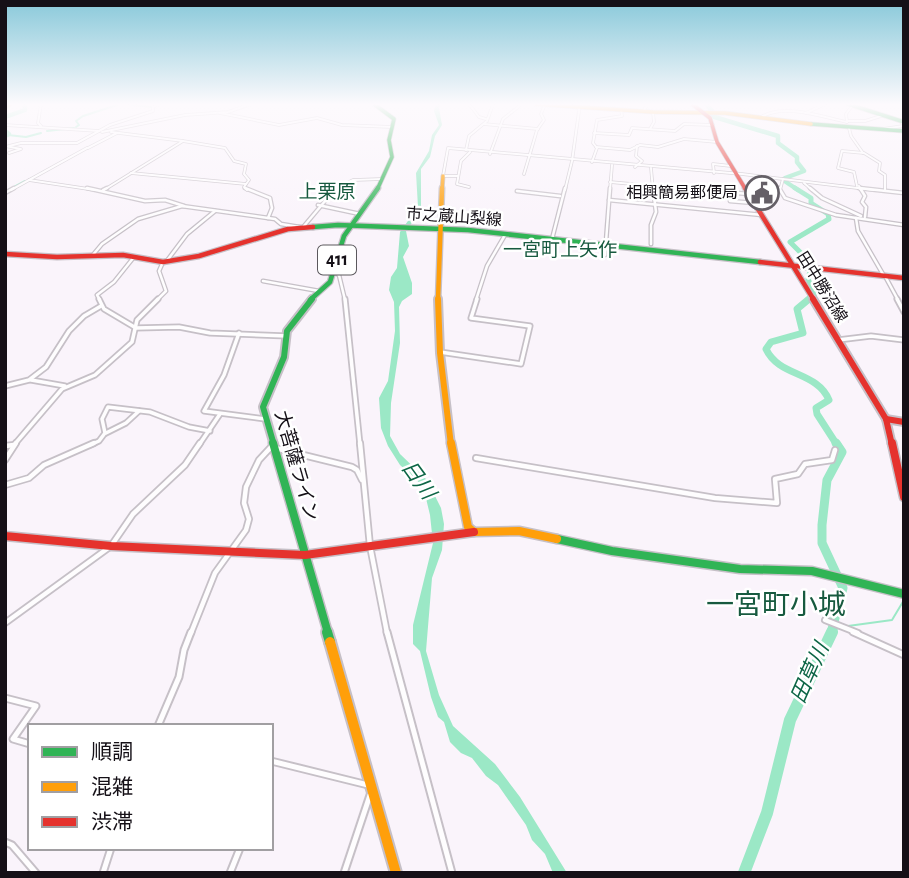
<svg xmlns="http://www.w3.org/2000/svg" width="909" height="878" font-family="'Alegreya Sans','Noto Sans JP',sans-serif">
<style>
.water{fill:#9be8c6}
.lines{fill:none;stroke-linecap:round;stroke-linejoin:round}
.stream{stroke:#9be8c6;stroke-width:2}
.river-far4{stroke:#9be8c6;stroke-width:4.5}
.river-far3{stroke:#9be8c6;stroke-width:5}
.river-far2{stroke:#9be8c6;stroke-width:7}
.river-far1{stroke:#9be8c6;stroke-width:9}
.river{stroke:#9be8c6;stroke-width:12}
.street-far4-casing{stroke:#c6c0c7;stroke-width:3.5}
.street-far3-casing{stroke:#c6c0c7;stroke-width:5}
.street-far2-casing{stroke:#c6c0c7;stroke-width:7}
.street-far1-casing{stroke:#c6c0c7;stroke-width:8}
.street-casing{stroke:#c6c0c7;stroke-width:9}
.fast-far4-casing{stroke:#c6c0c7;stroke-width:5}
.fast-far3-casing{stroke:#c6c0c7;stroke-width:7}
.fast-far2-casing{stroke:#c6c0c7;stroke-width:10}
.fast-far1-casing{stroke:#c6c0c7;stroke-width:11}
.fast-casing{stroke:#c6c0c7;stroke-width:14}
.slow-far4-casing{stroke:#c6c0c7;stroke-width:5}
.slow-far3-casing{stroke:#c6c0c7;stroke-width:7}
.slow-far2-casing{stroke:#c6c0c7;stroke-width:10}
.slow-far1-casing{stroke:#c6c0c7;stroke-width:11}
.slow-casing{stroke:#c6c0c7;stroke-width:14}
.jam-far3-casing{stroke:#c6c0c7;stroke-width:5}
.jam-far2-casing{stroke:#c6c0c7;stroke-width:7}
.jam-far1-casing{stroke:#c6c0c7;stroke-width:10}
.jam-casing{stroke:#c6c0c7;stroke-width:11}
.street-far4{stroke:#fefdfe;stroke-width:2}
.street-far3{stroke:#fefdfe;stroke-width:2.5}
.street-far2{stroke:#fefdfe;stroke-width:3.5}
.street-far1{stroke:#fefdfe;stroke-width:4.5}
.street{stroke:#fefdfe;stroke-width:5}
.fast-far4{stroke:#30b455;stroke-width:3.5}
.fast-far3{stroke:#30b455;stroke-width:4.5}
.fast-far2{stroke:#30b455;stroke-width:6}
.fast-far1{stroke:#30b455;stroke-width:8}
.fast{stroke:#30b455;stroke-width:10}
.slow-far4{stroke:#ff9f0a;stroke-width:3.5}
.slow-far3{stroke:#ff9f0a;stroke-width:4.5}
.slow-far2{stroke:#ff9f0a;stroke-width:6}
.slow-far1{stroke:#ff9f0a;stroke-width:8}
.slow{stroke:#ff9f0a;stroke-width:10}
.jam-far3{stroke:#e5322d;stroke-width:3.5}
.jam-far2{stroke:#e5322d;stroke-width:4.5}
.jam-far1{stroke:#e5322d;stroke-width:6}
.jam{stroke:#e5322d;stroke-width:8}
.labels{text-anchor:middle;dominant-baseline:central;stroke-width:5;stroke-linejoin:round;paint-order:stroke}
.far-poi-label{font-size:16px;fill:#151017;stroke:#fff;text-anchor:end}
.far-street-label{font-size:16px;fill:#151017;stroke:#fff}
.shield{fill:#fff;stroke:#5b585d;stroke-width:2}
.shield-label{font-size:18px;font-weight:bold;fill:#151017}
.far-quarter-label{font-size:19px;fill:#175a3f;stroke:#fff}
.street-label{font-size:19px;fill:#151017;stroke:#fff}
.water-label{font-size:21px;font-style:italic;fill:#0d6646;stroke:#fff}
.near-quarter-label{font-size:28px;fill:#175a3f;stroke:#fff}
</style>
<rect width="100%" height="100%" fill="#faf4fb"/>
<polygon class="water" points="436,104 441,104 439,108 442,125 435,136 430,157 421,169 421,210 406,231 409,246 403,257 412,283 412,294 402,301 399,307 400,343 391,403 390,436 400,454 427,480 441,508 444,524 442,550 432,578 426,651 439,695 453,726 495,764 520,797 567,873 553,873 545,854 532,840 526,825 498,785 486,776 472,758 461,753 450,742 444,722 438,717 431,697 420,651 413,644 413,625 433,543 430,515 423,486 400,465 388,446 381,428 379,398 388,381 395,331 394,302 389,290 391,277 397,268 400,232 418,207 416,173 429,151 432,135 439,125 434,111"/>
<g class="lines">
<g class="stream">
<polyline points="125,104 152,107"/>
<polyline points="76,127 79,125 76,121 83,116 117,105"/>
<polyline points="47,131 74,128"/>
<polyline points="8,135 26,137 41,133"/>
<polyline points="14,187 25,181"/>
<polyline points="848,626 892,620 904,600"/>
<polyline points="833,630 839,628"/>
</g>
<g class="river-far4">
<polyline points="706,104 712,111 708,115 778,136 778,143 797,157 797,162 804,171 785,178 786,182 798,190"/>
<polyline points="5,117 25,110 25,104"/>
<polyline points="5,131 9,134 5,136"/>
</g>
<polyline class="river-far3" points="795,188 811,198 811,203 828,214 829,219 790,242 812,264 808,279 815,294 807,300"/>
<path class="river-far2" d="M809,299L797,309L803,333L771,342L766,349C779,377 817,371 829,400L816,408L817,414L837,445"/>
<polyline class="river-far1" points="831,633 843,588 822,543 822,525 827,480 842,452 836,443"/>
<polyline class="river" points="744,873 767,813 790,720 832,632"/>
<g class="street-far4-casing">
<g id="street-far4">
<polyline points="41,104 38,123 41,126"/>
<polyline points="469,104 479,117 486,119"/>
<polyline points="855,104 858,105"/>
<polyline points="644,111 647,104"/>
<polyline points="220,113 279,125 317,118 342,125 392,127"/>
<polyline points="806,113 825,104"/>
<path d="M761,117C784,103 822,117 847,122"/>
<polyline points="847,121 865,121 881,116"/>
<polyline points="847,122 846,114 852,106"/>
<polyline points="484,124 538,129"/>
<polyline points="5,125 99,131"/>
<polyline points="849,128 851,136 863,153"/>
<polyline points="650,129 654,122 653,112"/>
<polyline points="883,129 903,126 902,123"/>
<polyline points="102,132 185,115 228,112 251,104"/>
<polyline points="594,133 629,135 632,128 675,131 684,124 713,125"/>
<polyline points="183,141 225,148 234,161 246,164 244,174 249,180 244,187 247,190"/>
<polyline points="5,146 21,149 9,153"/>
<polyline points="9,146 21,143 77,143 110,125 153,111 153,107 160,104"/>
<polyline points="596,147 630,150 640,145 658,147 684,139 717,142"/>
<polyline points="88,148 117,133"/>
<polyline points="466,150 469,136 487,121 493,104"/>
<polyline points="490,154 503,119 522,104"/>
<polyline points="592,162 597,148 593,143 597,120 622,116 621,109"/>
<polyline points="635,167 642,161 636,156 637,146"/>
<polyline points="651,168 653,190"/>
<polyline points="131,173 246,184"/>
<polyline points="714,173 713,164 731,166"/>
<polyline points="524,174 537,130 544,120 541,114 545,104"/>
<polyline points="458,176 443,176 448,148 742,174 874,190"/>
<polyline points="29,180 95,190"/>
<polyline points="610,182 697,190"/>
<polyline points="804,183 812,190"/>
<polyline points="857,186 854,172 838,168 842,151 864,153 880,163 879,171 885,175 885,190"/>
<polyline points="859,186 861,190"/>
<polyline points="469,187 457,184 461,161 470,152"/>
<polyline points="11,190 87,148"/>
<polyline points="104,190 183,141 111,132"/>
<polyline points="333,190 353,180 382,179"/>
<polyline points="565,190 572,161 580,104"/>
<polyline points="610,190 612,165"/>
<polyline points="780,190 783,179"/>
</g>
</g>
<g class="street-far3-casing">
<g id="street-far3">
<polyline points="87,188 145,201 165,200 184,206"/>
<polyline points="245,188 270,198 272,208 268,218"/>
<polyline points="677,188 749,194"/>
<polyline points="779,188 785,198 836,215 904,225"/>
<polyline points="810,188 822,198 861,216"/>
<polyline points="859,188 904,193"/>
<polyline points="860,188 865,196 862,202 866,207 865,217"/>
<polyline points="103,190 107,188"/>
<polyline points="517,191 560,196"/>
<polyline points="728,192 730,201 754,203"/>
<polyline points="5,193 14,188"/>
<polyline points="609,200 762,215"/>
<polyline points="318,205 360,214"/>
<polyline points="856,218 858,231 884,276"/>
<polyline points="304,226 336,188"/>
<polyline points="552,239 565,188"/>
<polyline points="651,244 651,225 656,212 653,188"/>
<polyline points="605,255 610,188"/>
<polyline points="92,256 102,244 138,219 182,206 275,219 281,224 299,227"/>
<polyline points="166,262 187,234 215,211"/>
<polyline points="334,272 339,275 345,300"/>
<polyline points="885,276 898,300"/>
<polyline points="263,281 319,291"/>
<polyline points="100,300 97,295 114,282 134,257"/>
<polyline points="157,300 166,291 159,271 163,262"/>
<polyline points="476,300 487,266 505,235"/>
</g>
</g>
<g class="street-far2-casing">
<g id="street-far2">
<polyline points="99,299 104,309 136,328 179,327 210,333 287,336"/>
<polyline points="345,299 360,445"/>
<polyline points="897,299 904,312"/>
<polyline points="239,333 224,375 204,411 265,419"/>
<polyline points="838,340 871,336 904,340"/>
<polyline points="440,352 521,364 530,326 471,318 477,299"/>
<polyline points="31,380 65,386"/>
<polyline points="5,386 29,380 46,367 69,331 84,316 101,306"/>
<polyline points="106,433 126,423 139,411"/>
<polyline points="14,445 62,389 95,375 132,342 137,320 158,299"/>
<polyline points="90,445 99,441 105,433 102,419 108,407 150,412 189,427 210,431"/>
<polyline points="199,445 220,414"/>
</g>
</g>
<g class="street-far1-casing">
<g id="street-far1">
<polyline points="360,443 370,546 387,633"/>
<polyline points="5,446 14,445"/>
<polyline points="275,448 352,467 357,470 362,480"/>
<polyline points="476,458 715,498 777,503 775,479 798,474 805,464 832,460 835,450"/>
<polyline points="5,460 16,443"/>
<polyline points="5,485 29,478 44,465 94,443"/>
<polyline points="825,620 858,633"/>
<polyline points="5,623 111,546 133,514 185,465 200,443"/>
<polyline points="191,633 215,573 246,530 249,519 244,503 246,487 259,460 272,446"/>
</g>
</g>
<g class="street-casing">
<g id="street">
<polyline points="387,632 452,873"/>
<polyline points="853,632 904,655"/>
<polyline points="5,698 36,706 13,739 30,744"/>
<polyline points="158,726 179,677 184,650 191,632"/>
<polyline points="271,761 368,785"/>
<polyline points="5,842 12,845 36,873"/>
<polyline points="103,873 111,848"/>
<polyline points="230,873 240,848"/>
<polyline points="344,873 370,795"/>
</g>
</g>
<g class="fast-far4-casing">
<g id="fast-far4">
<polyline points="374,104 394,119 389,140 392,157 377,190"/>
<polyline points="848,104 904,122"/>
<polyline points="811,124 904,131"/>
</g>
</g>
<g class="fast-far3-casing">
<g id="fast-far3">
<polyline points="313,227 338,225 468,230 760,262"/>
<polyline points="310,300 330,282 344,236 378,188"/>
</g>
</g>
<g class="fast-far2-casing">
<polyline id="fast-far2" points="274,445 263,407 284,357 287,331 312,299"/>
</g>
<g class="fast-far1-casing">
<g id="fast-far1">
<polyline points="273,443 328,633"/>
<polyline points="557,539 612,551 740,569 812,571 904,594"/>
</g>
</g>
<g class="fast-casing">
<polyline id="fast" points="327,632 330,642"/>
</g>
<g class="slow-far4-casing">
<g id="slow-far4">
<polyline points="536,104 653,112 725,113 811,124"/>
<polyline points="5,107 10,104"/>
<polyline points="442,190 443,176"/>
</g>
</g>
<g class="slow-far3-casing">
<polyline id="slow-far3" points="438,300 442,188"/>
</g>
<g class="slow-far2-casing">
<polyline id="slow-far2" points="438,299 440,353 451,445"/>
</g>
<g class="slow-far1-casing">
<polyline id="slow-far1" points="451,443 468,527 474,532 519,531 557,539"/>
</g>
<g class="slow-casing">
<polyline id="slow" points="330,642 396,873"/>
</g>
<g class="jam-far3-casing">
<polyline id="jam-far3" points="692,104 710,118 717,142 746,190"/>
</g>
<g class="jam-far2-casing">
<g id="jam-far2">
<polyline points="745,188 814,300"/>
<polyline points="5,254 57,257 123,255 163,262 199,256 288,229 313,227"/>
<polyline points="760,262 904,278"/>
</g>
</g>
<g class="jam-far1-casing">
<g id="jam-far1">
<polyline points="813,299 886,419 892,445"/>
<polyline points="886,419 904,422"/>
</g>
</g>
<g class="jam-casing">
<g id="jam">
<polyline points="892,443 904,497"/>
<polyline points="5,536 111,546 305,555 474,532"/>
</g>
</g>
<use href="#street-far4" class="street-far4"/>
<use href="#street-far3" class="street-far3"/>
<use href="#street-far2" class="street-far2"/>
<use href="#street-far1" class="street-far1"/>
<use href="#street" class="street"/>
<use href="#fast-far4" class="fast-far4"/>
<use href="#fast-far3" class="fast-far3"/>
<use href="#fast-far2" class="fast-far2"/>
<use href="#fast-far1" class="fast-far1"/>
<use href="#fast" class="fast"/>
<use href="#slow-far4" class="slow-far4"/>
<use href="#slow-far3" class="slow-far3"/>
<use href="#slow-far2" class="slow-far2"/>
<use href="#slow-far1" class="slow-far1"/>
<use href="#slow" class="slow"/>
<use href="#jam-far3" class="jam-far3"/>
<use href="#jam-far2" class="jam-far2"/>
<use href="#jam-far1" class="jam-far1"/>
<use href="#jam" class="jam"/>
</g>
<linearGradient id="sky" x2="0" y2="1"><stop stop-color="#89c9da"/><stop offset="0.46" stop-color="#fdfafd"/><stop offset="1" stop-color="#fdfafd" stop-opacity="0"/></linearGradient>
<rect width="909" height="227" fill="url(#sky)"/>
<defs>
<g id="civic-ring" transform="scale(1.75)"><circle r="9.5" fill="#fff" stroke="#656067" stroke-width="1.5"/><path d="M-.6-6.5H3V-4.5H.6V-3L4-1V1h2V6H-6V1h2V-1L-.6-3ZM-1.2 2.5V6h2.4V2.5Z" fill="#656067"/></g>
</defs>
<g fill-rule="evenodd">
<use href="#civic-ring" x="762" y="193"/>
</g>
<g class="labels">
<g class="far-poi-label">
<text x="738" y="193">相興簡易郵便局</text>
</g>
<g class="far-street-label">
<text transform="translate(454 217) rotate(4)">市之蔵山梨線</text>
<text transform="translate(822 287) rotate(58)">田中勝沼線</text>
</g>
<rect class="shield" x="318" y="245.5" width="38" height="29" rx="5"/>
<g class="shield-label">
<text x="337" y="260">411</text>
</g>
<g class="far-quarter-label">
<text x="327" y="192">上栗原</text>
<text x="560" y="250">一宮町上矢作</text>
</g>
<g class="street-label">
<text transform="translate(296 466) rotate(74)">大菩薩ライン</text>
</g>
<g class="water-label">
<text transform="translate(418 480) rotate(54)">日川</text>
<text transform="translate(810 673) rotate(-66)">田草川</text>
</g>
<g class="near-quarter-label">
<text x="776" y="606">一宮町小城</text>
</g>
</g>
<rect width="909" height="878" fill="none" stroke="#151017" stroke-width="14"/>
<rect x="28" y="724" width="245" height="126" fill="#ffffff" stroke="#a19fa2" stroke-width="2"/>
<rect x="42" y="747" width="35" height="10" fill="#30b455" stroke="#a19fa2" stroke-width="2"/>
<text x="91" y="759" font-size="21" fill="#151017">順調</text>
<rect x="42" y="782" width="35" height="10" fill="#ff9f0a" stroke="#a19fa2" stroke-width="2"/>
<text x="91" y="794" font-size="21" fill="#151017">混雑</text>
<rect x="42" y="817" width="35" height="10" fill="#e5322d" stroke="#a19fa2" stroke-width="2"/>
<text x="91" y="829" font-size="21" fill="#151017">渋滞</text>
</svg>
